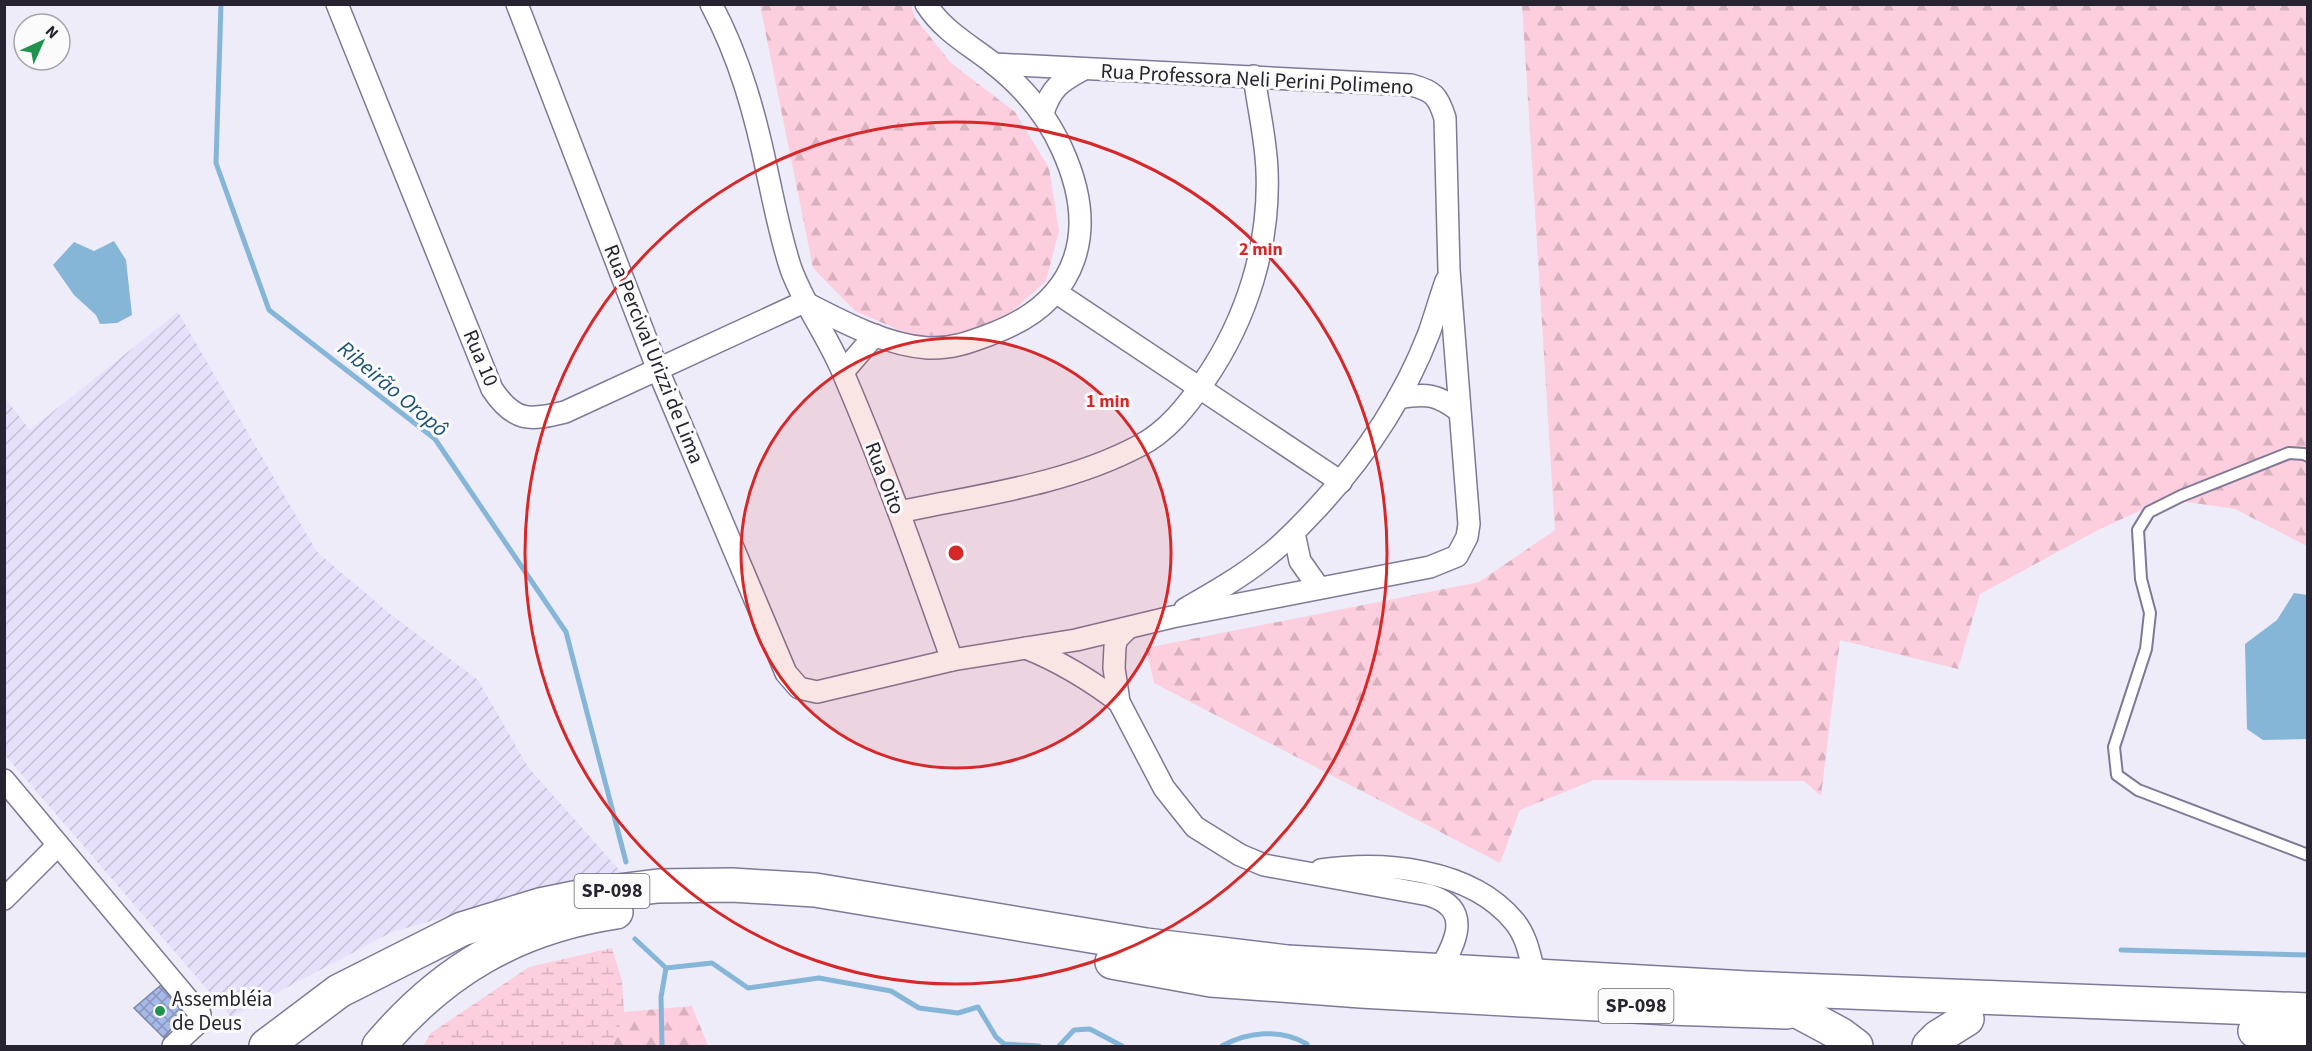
<svg xmlns="http://www.w3.org/2000/svg" width="2312" height="1051" font-family="'Source Sans 3',sans-serif">
<style>
.industrial{fill:url(#industrial-furrows)}
.forest{fill:url(#forest-firs)}
.wetland{fill:url(#wetland-marsh)}
.water{fill:#85b6d7}
.lines{fill:none;stroke-linecap:round;stroke-linejoin:round}
.stream{stroke:#85b6d7;stroke-width:5}
.building{fill:url(#building-cross-hatch);stroke:#7b87a6;stroke-width:1.5}
.service-casing{stroke:#807897;stroke-width:14}
.minor-casing{stroke:#807897;stroke-width:24}
.trunk-casing{stroke:#807897;stroke-width:36}
.service{stroke:#fff;stroke-width:10}
.minor{stroke:#fff;stroke-width:21}
.trunk{stroke:#fff;stroke-width:33}
.ring{fill:none;stroke:#d62828;stroke-width:3}
.poi-dot{fill:#1f934e;stroke:#fbfbfb;stroke-width:2}
.labels{text-anchor:middle;dominant-baseline:central;stroke-width:6;stroke-linejoin:round;paint-order:stroke}
.shield{fill:#fbfbfb;stroke:#67646d;stroke-width:1.5}
.shield-label{font-size:20px;font-weight:bold;fill:#272330}
.street-label{font-size:21px;fill:#272330;stroke:#fbfbfb}
.poi-label{font-size:21px;fill:#272330;stroke:#fbfbfb;text-anchor:start}
.water-label{font-size:22px;font-style:italic;fill:#185173;stroke:#fbfbfb}
.centre{fill:#d62828;stroke:#fbfbfb;stroke-width:3}
.ring-label{font-size:18px;text-anchor:middle;font-weight:bold;fill:#d62828;stroke:#fbfbfb;stroke-width:6;stroke-linejoin:round;paint-order:stroke}
</style>
<defs>
<pattern id="industrial-furrows" width="10" height="10" patternUnits="userSpaceOnUse" patternTransform="scale(1.5)"><rect width="10" height="10" fill="#e6e0fa"/><path d="M-1 1l2-2M0 10L10 0M9 11l2-2" fill="none" stroke="#c5c0d7"/></pattern>
<pattern id="forest-firs" width="22" height="20" patternUnits="userSpaceOnUse" patternTransform="scale(1.5)"><rect width="22" height="20" fill="#fccede"/><path d="M5 1l3.5 6h-7zM16 11l3.5 6h-7z" fill="#d8b1bf"/></pattern>
<pattern id="wetland-marsh" width="20" height="14" patternUnits="userSpaceOnUse" patternTransform="scale(1.5)"><rect width="20" height="14" fill="#fccede"/><path d="M1 5h8M5 5V1M11 12h8M15 12V8" fill="none" stroke="#d8b1bf"/></pattern>
<pattern id="building-cross-hatch" width="8" height="8" patternUnits="userSpaceOnUse" patternTransform="scale(1.5)"><rect width="8" height="8" fill="#a6b9e8"/><path d="M0 0l8 8M0 8l8-8" fill="none" stroke="#8796bc"/></pattern>
</defs>
<rect width="100%" height="100%" fill="#efecfa"/>
<polygon class="industrial" points="178,312 317,552 389,613 478,680 528,767 629,881 520,896 392,932 231,1017 5,755 4,397 30,430"/>
<g class="forest">
<polygon points="760,5 911,5 915,18 951,63 1015,112 1049,168 1059,231 1046,281 1006,317 960,341 908,334 855,311 813,268"/>
<polygon points="1522,5 2307,5 2307,546 2235,509 2166,499 2100,529 1980,594 1958,669 1840,640 1821,796 1804,781 1594,780 1520,810 1500,863 1154,683 1146,648 1479,582 1555,530"/>
<polygon points="692,1006 708,1046 613,1046 624,1012"/>
</g>
<polygon class="wetland" points="612,948 622,981 624,1012 613,1046 423,1046 431,1033 529,967"/>
<g class="water">
<polygon points="114,241 126,260 132,315 117,323 100,324 96,315 74,295 53,265 74,242 94,251"/>
<polygon points="2294,593 2307,595 2307,739 2263,740 2247,729 2245,644 2277,620"/>
</g>
<g class="lines">
<g class="stream">
<polyline points="221,4 216,163 269,310 435,439 566,632 626,862"/>
<polyline points="635,939 666,968 661,997 662,1046"/>
<polyline points="2121,950 2308,955"/>
<polyline points="666,968 712,963 748,988 819,978 891,991 919,1008 958,1013 978,1007 996,1037 1004,1044 1039,1046"/>
<polyline points="1059,1046 1074,1030 1090,1029 1122,1046"/>
<path d="M1222,1046C1247,1032 1281,1028 1307,1044L1306,1046"/>
</g>
</g>
<polygon class="building" points="161,985 184,1014 164,1038 134,1008"/>
<g class="lines">
<g class="service-casing">
<polyline id="service" points="2308,456 2304,454 2289,453 2181,496 2149,512 2138,530 2141,579 2150,613 2146,649 2114,747 2117,775 2138,790 2308,855"/>
</g>
<g class="minor-casing">
<g id="minor">
<path d="M337,4L492,389C514,422 529,421 565,412L804,302"/>
<path d="M517,4L658,370L786,673L799,688L817,692L952,660L1076,640L1172,617L1430,567L1457,556L1467,537L1469,524L1449,270L1445,118C1438,96 1434,91 1411,85L994,64"/>
<path d="M711,4C740,58 756,117 768,176C775,208 781,239 791,269C805,307 829,338 844,375C884,468 918,564 952,660"/>
<path d="M1043,113C1051,88 1060,82 1082,70"/>
<polyline points="1057,293 1341,482"/>
<path d="M804,302C841,321 885,345 928,348C953,349 970,342 994,333C1080,300 1099,230 1062,149C1047,115 1023,87 994,64C970,45 943,31 926,4"/>
<polyline points="843,372 875,335"/>
<path d="M1398,398C1426,393 1437,394 1459,411"/>
<path d="M899,512C979,495 1065,485 1139,446C1167,432 1187,406 1205,380C1247,319 1270,245 1267,171C1266,139 1258,107 1254,76"/>
<polyline points="1294,533 1300,561 1319,588"/>
<path d="M1185,609C1213,593 1241,577 1266,557C1286,542 1302,524 1319,506C1365,456 1404,398 1429,333C1435,316 1440,298 1446,281"/>
<path d="M1127,629L1117,639L1115,646L1114,668L1119,702L1164,788L1195,827L1240,855L1264,865L1429,895C1473,909 1456,942 1439,971"/>
<path d="M1026,648C1061,662 1089,679 1119,702"/>
<polyline points="4,780 200,1014 199,1022 173,1046"/>
<path d="M1321,870C1383,861 1470,868 1514,921C1527,936 1530,957 1535,976"/>
<polyline points="4,899 58,845"/>
</g>
</g>
<g class="trunk-casing">
<g id="trunk">
<polyline points="1112,962 1211,980 1361,991 1669,1008 1787,1012"/>
<polyline points="1799,1012 1840,1034 1856,1046"/>
<polyline points="2255,1031 2308,1033"/>
<polyline points="266,1046 339,991 462,929 540,905 594,894 658,886 732,885 815,890 1146,945 1287,962 1747,988 2308,1010"/>
<path d="M379,1046C443,970 517,927 616,912"/>
<polyline points="1929,1046 1938,1037 1967,1019"/>
</g>
</g>
<use href="#service" class="service"/>
<use href="#minor" class="minor"/>
<use href="#trunk" class="trunk"/>
</g>
<circle cx="956" cy="553" r="215" fill="#d62828" fill-opacity=".12"/>
<g class="ring">
<circle cx="956" cy="553" r="215"/>
<circle cx="956" cy="553" r="431"/>
</g>
<circle class="poi-dot" cx="160" cy="1011" r="6"/>
<g class="labels">
<g class="shield">
<rect x="574.5" y="874" width="75" height="34" rx="4.5"/>
<rect x="1598.5" y="989" width="75" height="34" rx="4.5"/>
</g>
<g class="shield-label">
<text x="612" y="891">SP-098</text>
<text x="1636" y="1006">SP-098</text>
</g>
<g class="street-label">
<text transform="translate(1257 79) rotate(3)">Rua Professora Neli Perini Polimeno</text>
<text transform="translate(654 354) rotate(68)">Rua Percival Urizzi de Lima</text>
<text transform="translate(481 358) rotate(67)">Rua 10</text>
<text transform="translate(885 478) rotate(69)">Rua Oito</text>
</g>
<g class="poi-label">
<text x="172" y="999">Assembléia<tspan x="172" dy="24">de Deus</tspan></text>
</g>
<g class="water-label">
<text transform="translate(393 389) rotate(40)">Ribeirão Oropô</text>
</g>
</g>
<circle cx="956" cy="553" r="9" class="centre"/>
<g class="ring-label">
<text x="1261" y="255">2 min</text>
<text x="1108" y="407">1 min</text>
</g>
<rect width="2312" height="1051" fill="none" stroke="#272330" stroke-width="12"/>
<g transform="translate(42 42) rotate(45)"><circle r="28" fill="#fbfbfb" stroke="#a6a5aa" stroke-width="1.5"/>
<path d="M0-4.5L10 22L0 15L-10 22Z" fill="#1f934e"/>
<text y="-9" font-size="16" font-weight="bold" text-anchor="middle" fill="#272330">N</text>
</g>
</svg>
